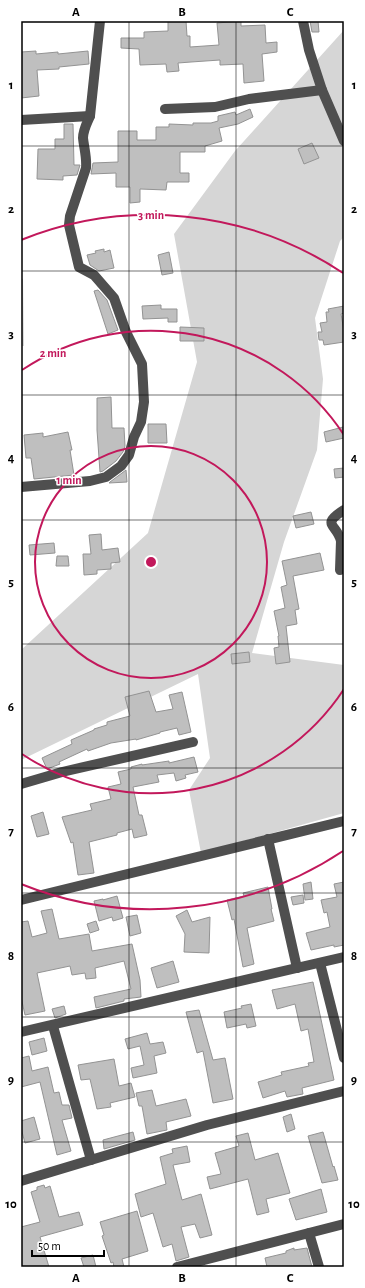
<svg xmlns="http://www.w3.org/2000/svg" width="365" height="1288" font-family="'Alegreya Sans',sans-serif">
<style>
.green{fill:#d6d6d6}
.building{fill:#bfbfbf;stroke:#939393}
.lines{fill:none;stroke-linecap:round;stroke-linejoin:round}
.minor{stroke:#4f4f4f;stroke-width:10}
.grid{fill:none;stroke:#000;stroke-width:1;stroke-opacity:0.55}
.ring{fill:none;stroke:#c2185b;stroke-width:2}
.centre{fill:#c2185b;stroke:#fff;stroke-width:2}
.ring-label{font-size:12px;text-anchor:middle;font-weight:bold;fill:#c2185b;stroke:#fff;stroke-width:3;stroke-linejoin:round;paint-order:stroke}
.neatline{fill:none;stroke:#000;stroke-width:1.5}
.grid-label{font-size:13px;text-anchor:middle;font-weight:bold;fill:#000}
</style>
<rect width="100%" height="100%" fill="#fff"/>
<g class="green">
<polygon points="344,30 344,237 340,241 315,318 323,379 317,450 284,542 252,653 344,665 344,813 201,853 189,790 210,758 198,674 21,760 21,650 148,533 197,362 174,234 235,151"/>
<polygon points="21,278 23,279 24,346 21,346"/>
</g>
<g class="building">
<polygon points="168,21 186,21 187,36 190,36 190,47 219,45 217,23 241,21 241,26 265,25 266,43 277,42 277,52 262,54 264,81 244,83 243,64 220,65 220,60 191,62 178,63 179,71 167,72 166,64 140,65 139,49 121,48 121,38 144,38 144,32 168,31"/>
<polygon points="310,21 318,21 319,32 312,32"/>
<polygon points="36,51 36,54 58,52 58,54 88,51 89,64 59,67 59,69 37,70 39,96 21,98 21,52"/>
<polygon points="250,109 253,117 238,124 219,128 222,141 205,146 205,152 180,152 180,173 189,173 189,182 167,182 166,190 140,189 140,202 130,203 130,187 116,187 116,173 91,174 93,163 118,162 118,131 137,131 137,140 156,140 156,127 169,127 169,124 193,125 193,123 211,123 218,121 218,116 235,112 236,115"/>
<polygon points="64,124 73,124 74,165 80,165 77,175 63,176 63,180 37,179 38,149 55,149 55,139 64,139"/>
<polygon points="312,143 319,158 304,164 298,149"/>
<polygon points="104,249 104,252 110,250 114,268 99,271 90,265 87,255 96,253 95,251"/>
<polygon points="169,252 173,273 162,275 158,255"/>
<polygon points="98,290 107,300 118,330 108,334 94,291"/>
<polygon points="161,305 161,309 177,309 177,322 168,322 168,318 143,319 142,306"/>
<polygon points="344,306 344,313 341,314 344,331 344,342 324,345 323,340 319,340 318,332 322,332 320,323 327,322 326,312 329,312 328,309"/>
<polygon points="180,327 204,328 204,341 180,341"/>
<polygon points="111,397 112,428 124,428 125,446 123,452 116,461 103,471 100,472 97,430 97,398"/>
<polygon points="148,424 166,424 167,443 148,443"/>
<polygon points="343,427 344,438 326,442 324,432"/>
<polygon points="68,432 72,450 70,450 74,475 34,479 31,458 26,458 24,435 43,433 43,437"/>
<polygon points="344,468 344,477 335,478 334,469"/>
<polygon points="126,470 127,482 109,483 110,482"/>
<polygon points="311,512 314,524 296,528 293,516"/>
<polygon points="101,534 102,550 118,548 120,562 111,563 111,569 97,570 97,574 84,575 83,554 91,554 89,535"/>
<polygon points="54,543 55,553 30,555 29,545"/>
<polygon points="320,553 324,570 293,576 299,609 295,610 297,624 286,626 290,662 276,664 274,648 279,647 278,636 279,636 274,611 285,608 281,587 287,585 282,561"/>
<polygon points="57,556 68,556 69,566 56,566"/>
<polygon points="249,652 250,662 232,664 231,654"/>
<polygon points="149,691 156,712 173,709 169,695 182,692 191,732 179,735 177,728 160,732 160,733 136,740 136,739 111,743 88,751 87,749 59,762 60,764 47,769 42,758 72,744 71,740 94,730 94,729 107,725 107,722 130,716 125,697"/>
<polygon points="194,757 198,772 185,775 186,778 176,781 174,773 157,775 159,782 133,787 139,815 142,815 147,835 134,838 132,829 117,833 117,835 89,842 94,873 78,875 73,842 71,843 62,817 92,810 90,804 111,799 108,787 121,784 118,772 131,769 131,767 142,764 142,765 169,761 169,763"/>
<polygon points="43,812 49,834 37,837 31,816"/>
<polygon points="311,882 313,899 305,900 303,884"/>
<polygon points="344,882 344,945 334,947 334,945 311,950 306,933 330,927 327,912 324,913 321,900 337,897 334,884"/>
<polygon points="268,887 272,909 271,909 274,921 247,928 254,964 243,967 234,919 232,920 227,900 244,896 243,893"/>
<polygon points="303,895 304,903 293,905 291,897"/>
<polygon points="117,896 123,918 113,921 112,917 99,921 94,901 103,899 103,900"/>
<polygon points="52,909 59,939 89,934 92,951 132,944 140,980 141,997 124,999 124,1001 96,1008 94,997 131,989 124,961 95,968 96,978 86,979 85,973 72,975 70,966 37,973 45,1011 25,1015 21,997 21,922 28,921 32,937 47,933 41,911"/>
<polygon points="187,910 192,922 210,917 209,953 184,952 185,934 176,916"/>
<polygon points="137,915 141,933 130,936 126,917"/>
<polygon points="96,921 99,930 90,933 87,924"/>
<polygon points="173,961 179,982 157,988 151,968"/>
<polygon points="313,982 334,1080 302,1088 303,1094 287,1097 285,1091 263,1098 258,1082 282,1075 281,1072 309,1066 308,1063 314,1062 308,1029 301,1031 295,1004 277,1009 272,990"/>
<polygon points="251,1004 256,1026 247,1028 246,1024 227,1028 224,1012 242,1008 241,1006"/>
<polygon points="64,1006 66,1014 55,1018 52,1009"/>
<polygon points="199,1010 213,1060 225,1058 233,1099 213,1103 203,1051 197,1053 186,1012"/>
<polygon points="147,1033 150,1044 163,1042 166,1053 154,1056 157,1073 133,1078 131,1068 144,1065 140,1046 128,1049 125,1039"/>
<polygon points="44,1038 47,1051 32,1055 29,1042"/>
<polygon points="29,1056 32,1071 48,1067 54,1093 59,1092 62,1105 69,1105 72,1118 62,1120 71,1151 57,1155 40,1082 21,1087 21,1058"/>
<polygon points="114,1059 119,1086 131,1083 135,1097 110,1103 111,1107 97,1109 90,1079 81,1080 78,1065"/>
<polygon points="152,1090 156,1106 186,1099 191,1116 166,1122 167,1130 147,1134 142,1106 139,1106 136,1093"/>
<polygon points="291,1114 295,1129 287,1132 283,1117"/>
<polygon points="34,1117 40,1139 25,1143 21,1128 21,1121"/>
<polygon points="133,1132 135,1140 104,1149 103,1140"/>
<polygon points="323,1132 333,1167 334,1166 338,1180 322,1183 308,1136"/>
<polygon points="248,1133 255,1160 278,1153 290,1193 266,1199 269,1212 257,1215 248,1179 210,1189 207,1177 221,1174 215,1153 239,1146 236,1136"/>
<polygon points="187,1146 190,1162 173,1165 182,1200 201,1194 212,1235 200,1238 195,1224 181,1227 189,1257 176,1261 172,1244 163,1247 153,1213 141,1217 135,1194 166,1184 160,1157 173,1153 172,1149"/>
<polygon points="44,1185 45,1188 50,1186 59,1217 79,1212 83,1225 40,1237 49,1267 21,1267 21,1227 40,1222 31,1192 37,1190 37,1187"/>
<polygon points="321,1189 327,1212 296,1220 289,1199"/>
<polygon points="137,1211 148,1251 122,1259 124,1267 114,1267 113,1262 111,1263 102,1236 104,1235 100,1222"/>
<polygon points="294,1248 294,1250 307,1248 312,1267 267,1267 265,1258 286,1253 286,1251"/>
<polygon points="93,1255 96,1267 84,1267 81,1258"/>
</g>
<g class="lines">
<g class="minor">
<polyline points="303,21 309,50 322,90 344,141"/>
<polyline points="165,109 215,107 249,99 322,90"/>
<polyline points="21,120 90,116"/>
<path d="M21,487L90,481L106,477L121,466L129,455L134,437L141,422L144,402L142,364L126,332L114,298L94,275L79,267L69,225L70,216L86,168C87,157 84,148 83,138C83,130 87,123 90,116L100,21"/>
<path d="M340,570L341,541C337,524 320,525 344,510"/>
<polyline points="21,784 62,772 193,742"/>
<polyline points="268,839 297,968"/>
<polyline points="21,900 344,821"/>
<polyline points="320,963 344,1058"/>
<polyline points="53,1026 91,1160"/>
<polyline points="21,1032 344,957"/>
<polyline points="21,1181 207,1125 344,1091"/>
<polyline points="309,1233 319,1267"/>
<polyline points="177,1267 344,1224"/>
</g>
</g>
<path class="grid" d="M129,21V1267M236,21V1267M21,146H344M21,271H344M21,395H344M21,520H344M21,644H344M21,768H344M21,893H344M21,1017H344M21,1142H344"/>
<g class="ring">
<circle cx="151" cy="562" r="116"/>
<path d="M344 689A231 231 0 0 1 22 754M22 370A231 231 0 0 1 344 435"/>
<path d="M343 851A347 347 0 0 1 21 884M21 240A347 347 0 0 1 343 273"/>
</g>
<circle cx="151" cy="562" r="6" class="centre"/>
<g class="ring-label">
<text x="151" y="219">3 min</text>
<text x="53" y="357">2 min</text>
<text x="69" y="484">1 min</text>
</g>
<rect width="365" height="1288" fill="none" stroke="#ffffff" stroke-width="44"/>
<path d="M32 1250v6h72v-6" fill="none" stroke="#000000" stroke-width="2"/>
<text x="38" y="1250" font-size="12" fill="#000000" stroke="#ffffff" stroke-width="3" paint-order="stroke">50 m</text>
<rect x="22" y="22" width="321" height="1244" class="neatline"/>
<g class="grid-label">
<text x="76" y="16">A</text>
<text x="182" y="16">B</text>
<text x="290" y="16">C</text>
<text x="11" y="89">1</text>
<text x="354" y="89">1</text>
<text x="11" y="213">2</text>
<text x="354" y="213">2</text>
<text x="11" y="338">3</text>
<text x="354" y="338">3</text>
<text x="11" y="462">4</text>
<text x="354" y="462">4</text>
<text x="11" y="586">5</text>
<text x="354" y="586">5</text>
<text x="11" y="711">6</text>
<text x="354" y="711">6</text>
<text x="11" y="835">7</text>
<text x="354" y="835">7</text>
<text x="11" y="960">8</text>
<text x="354" y="960">8</text>
<text x="11" y="1084">9</text>
<text x="354" y="1084">9</text>
<text x="11" y="1208">10</text>
<text x="354" y="1208">10</text>
<text x="76" y="1282">A</text>
<text x="182" y="1282">B</text>
<text x="290" y="1282">C</text>
</g>
</svg>
